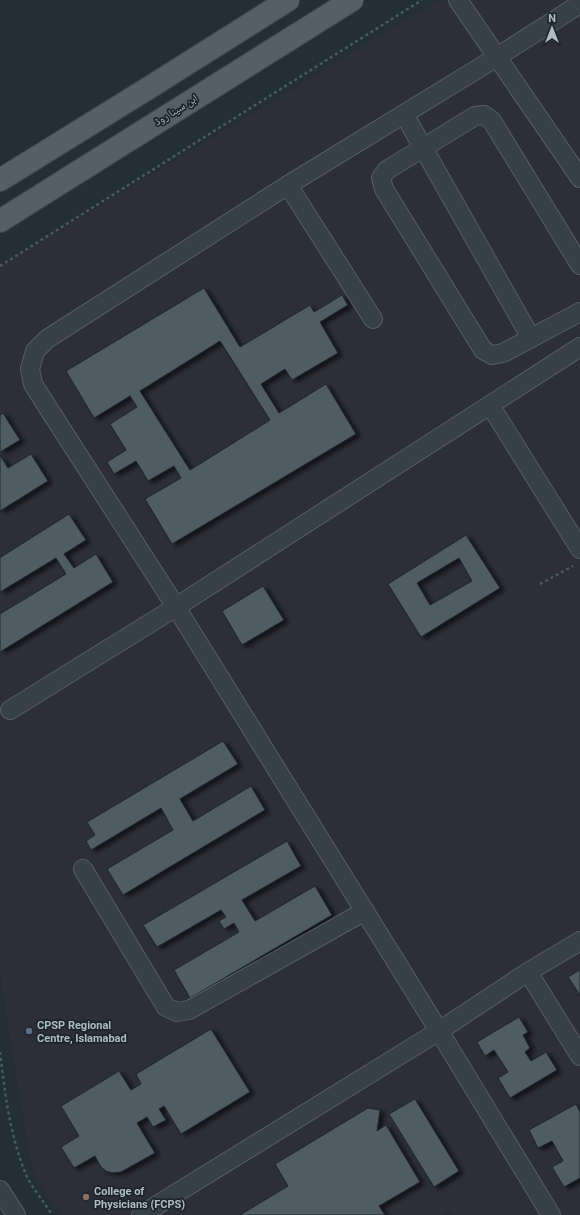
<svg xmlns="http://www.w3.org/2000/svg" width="580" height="1215" font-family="Roboto,'Noto Naskh Arabic',sans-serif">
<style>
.medical{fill:#2e2e39}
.building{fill:#4f5b64;stroke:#1e272d;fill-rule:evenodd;filter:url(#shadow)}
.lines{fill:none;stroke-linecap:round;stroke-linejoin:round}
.minor-casing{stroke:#545e64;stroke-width:20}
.major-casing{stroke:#404950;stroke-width:24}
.path{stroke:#4a5b5a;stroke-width:2.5;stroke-dasharray:3 3;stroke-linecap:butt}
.minor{stroke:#374047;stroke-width:18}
.major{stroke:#555f67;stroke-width:22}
.service-dot{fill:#5c6f8a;stroke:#1c252b;stroke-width:1.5}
.education-dot{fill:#8d6e63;stroke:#1c252b;stroke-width:1.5}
.labels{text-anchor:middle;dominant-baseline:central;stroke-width:3.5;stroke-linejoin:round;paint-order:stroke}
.street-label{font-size:11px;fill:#b1bbc3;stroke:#1c252b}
.poi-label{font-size:11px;font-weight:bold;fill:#b1bbc3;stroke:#1c252b;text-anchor:start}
</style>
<defs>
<filter id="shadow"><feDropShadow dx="4.5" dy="2.5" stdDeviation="2" flood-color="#0009"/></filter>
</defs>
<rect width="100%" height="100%" fill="#232e36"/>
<polygon class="medical" points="439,0 580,0 580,1215 452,1215 449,1211 442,1215 61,1215 33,1174 0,975 0,266"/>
<g class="building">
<path d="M204,288L240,347L310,305L314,312L342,295L348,305L320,322L338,353L292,380L285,369L261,384L279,413L326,384L356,434L172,544L145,499L181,478L174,466L148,481L136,461L114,474L107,462L126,450L110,424L137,407L130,396L94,418L66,371ZM220,341L270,420L190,470L140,391Z"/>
<polygon points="3,413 20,440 0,452 0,415"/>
<polygon points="31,454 48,481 0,511 0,455 8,468"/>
<polygon points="69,514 86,540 64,554 74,568 96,554 113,582 0,652 0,614 66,574 56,558 0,592 0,556 1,557"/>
<path d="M466,535L500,588L421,637L388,584ZM459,558L472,581L430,605L417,583Z"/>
<polygon points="263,586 284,620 242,645 222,611"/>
<polygon points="223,741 238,764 180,799 193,821 251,786 265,810 123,895 107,869 173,830 161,808 91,850 86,841 95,835 87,822"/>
<polygon points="287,841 301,866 242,900 255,921 315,886 332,915 190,998 174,970 239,932 234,923 224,929 219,921 226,917 221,910 157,947 143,925"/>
<polygon points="580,970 580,995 568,977"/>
<polygon points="519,1017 528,1032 523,1035 530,1048 525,1052 531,1061 546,1052 557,1070 510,1098 498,1078 508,1072 494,1050 485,1056 477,1042"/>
<polygon points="211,1029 250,1092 181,1134 164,1106 159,1109 166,1120 153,1127 147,1117 137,1123 155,1153 121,1172 112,1173 106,1171 101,1167 95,1156 74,1168 61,1147 79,1136 61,1106 119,1071 131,1090 141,1084 136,1074"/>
<polygon points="415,1099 459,1171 434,1187 389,1114"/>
<polygon points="576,1104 580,1112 580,1178 564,1187 552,1167 563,1161 552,1141 538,1148 529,1130"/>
<polygon points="368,1108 380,1110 377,1131 386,1125 420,1182 379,1206 385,1215 240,1215 288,1186 275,1164"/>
</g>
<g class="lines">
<g class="minor-casing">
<g id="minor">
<polyline points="458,0 580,178"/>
<polyline points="404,114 531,338"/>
<polyline points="288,185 373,319"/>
<polyline points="580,265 492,121 484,115 475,116 387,170 381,178 384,189 483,350 492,355 503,353 580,312"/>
<polyline points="490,405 580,549"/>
<polyline points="10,710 176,607 580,347"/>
<polyline points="83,869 166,1007 177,1012 189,1010 365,911"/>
<polyline points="528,972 580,1056"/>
<polyline points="0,1190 16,1215"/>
<polyline points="141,1215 439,1031 528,972 580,941"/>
<polyline points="551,1215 439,1031 176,607 43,400 33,384 30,369 35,351 47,339 288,185 497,57 580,4"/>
</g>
</g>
<g class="major-casing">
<g id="major">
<polyline points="0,180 147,89 288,0"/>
<polyline points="0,221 352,0"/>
</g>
</g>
<g class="path">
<polyline points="0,266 422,0"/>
<polyline points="540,584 573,566"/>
<path d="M0,1052C5,1094 10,1137 27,1177C33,1189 45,1203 52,1215"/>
</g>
<use href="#minor" class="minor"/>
<use href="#major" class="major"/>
</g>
<circle class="service-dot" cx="29" cy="1031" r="4"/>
<circle class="education-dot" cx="86" cy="1197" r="4"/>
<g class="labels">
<g class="street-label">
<text transform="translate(176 110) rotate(-32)">ابن سینا روڈ</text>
</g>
<g class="poi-label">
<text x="37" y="1025">CPSP Regional<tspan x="37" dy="13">Centre, Islamabad</tspan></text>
<text x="94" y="1191">College of<tspan x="94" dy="13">Physicians (FCPS)</tspan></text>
</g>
</g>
<g transform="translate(552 28)" stroke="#1c252b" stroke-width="3" paint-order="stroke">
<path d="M0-3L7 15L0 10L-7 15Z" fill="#b1bbc3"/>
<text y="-6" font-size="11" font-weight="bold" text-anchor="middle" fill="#b1bbc3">N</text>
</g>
</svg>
